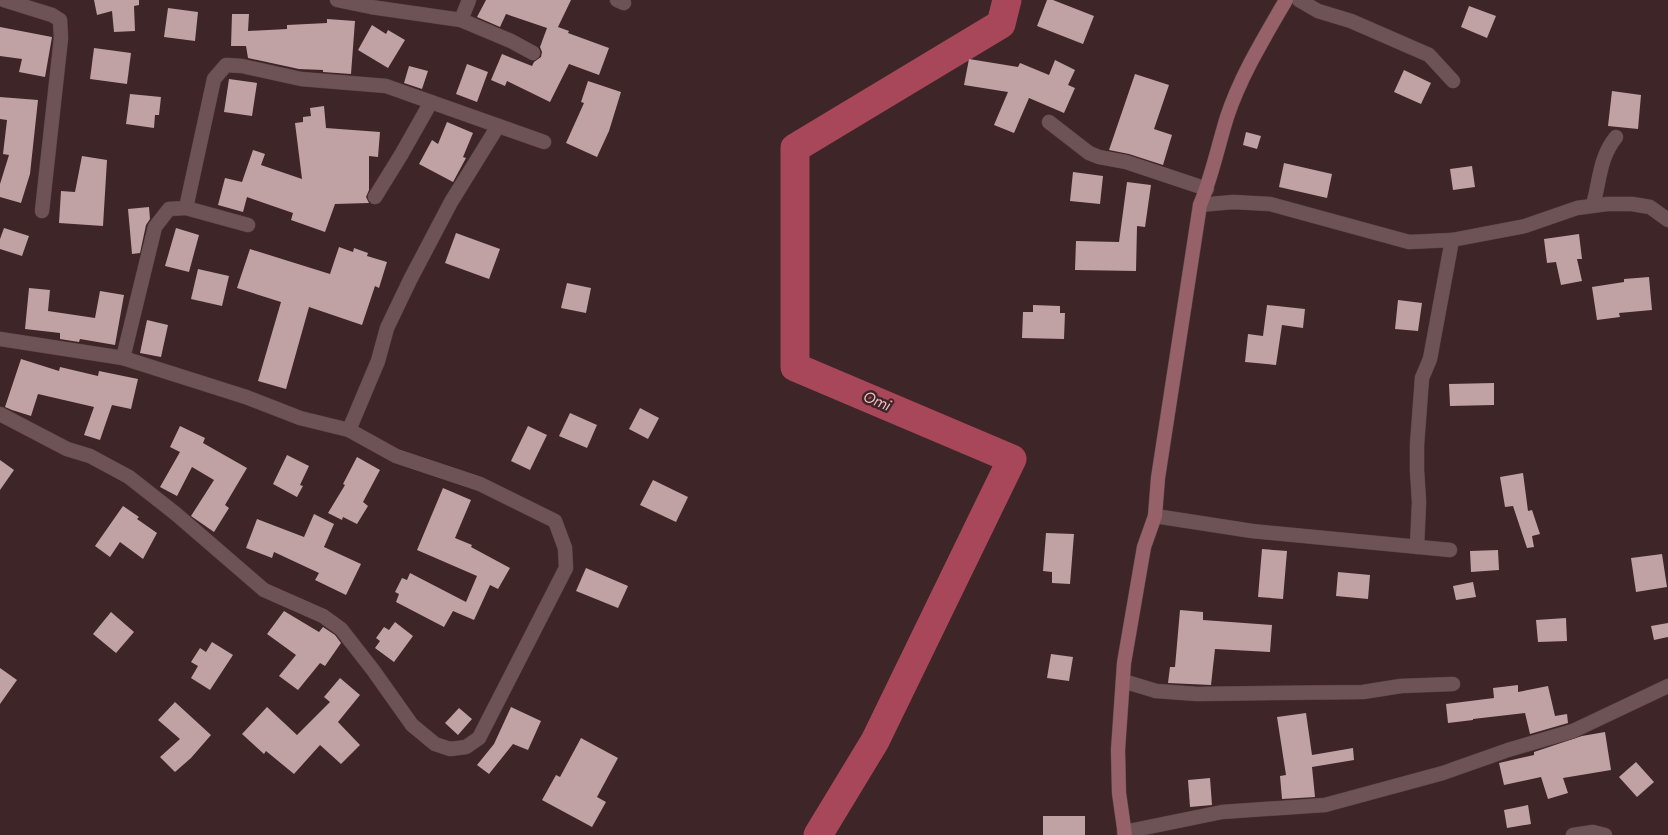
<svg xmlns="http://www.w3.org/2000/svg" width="1668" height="835" font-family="Figtree,sans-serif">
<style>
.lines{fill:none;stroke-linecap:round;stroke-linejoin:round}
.river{stroke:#a74759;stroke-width:29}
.building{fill:#c0a1a4}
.minor-casing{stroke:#584447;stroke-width:15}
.secondary-casing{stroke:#584447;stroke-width:15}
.minor{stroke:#6e5356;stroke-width:14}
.secondary{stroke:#966168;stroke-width:14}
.labels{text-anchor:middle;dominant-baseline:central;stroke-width:5;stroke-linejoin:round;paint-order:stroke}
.water-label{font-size:15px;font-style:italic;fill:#f5bfc5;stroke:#3d2528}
</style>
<rect width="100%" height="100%" fill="#3d2528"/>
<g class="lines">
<polyline class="river" points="818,835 875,741 1012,459 795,367 795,148 1001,24 1007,0"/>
</g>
<g class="building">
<polygon points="94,0 139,0 139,5 134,6 135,31 114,32 112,11 97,15"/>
<polygon points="486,0 571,0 558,27 569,31 568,33 609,48 599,75 569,64 550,102 507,81 505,86 491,80 502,54 532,66 534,62 541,57 542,52 540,47 547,28 506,14 500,27 477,17"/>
<polygon points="1047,0 1053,0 1094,16 1083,44 1037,26"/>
<polygon points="1469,6 1496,16 1487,38 1461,27"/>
<polygon points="168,8 198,12 195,41 164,37"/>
<polygon points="232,14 249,14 248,31 287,29 287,25 327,23 327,19 355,21 351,74 323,72 323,70 299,69 248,58 246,46 231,46"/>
<polygon points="372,25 386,34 388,30 405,40 388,68 358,50"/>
<polygon points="0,27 52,37 45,77 19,72 22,59 0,56"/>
<polygon points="94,48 131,53 127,84 90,79"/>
<polygon points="969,59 1018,67 1020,63 1049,75 1055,60 1075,70 1068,85 1075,88 1064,113 1029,98 1014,133 994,125 1008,92 964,85"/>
<polygon points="467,64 488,72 477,102 456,94"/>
<polygon points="409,66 428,71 422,89 404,83"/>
<polygon points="1404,70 1431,83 1421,104 1394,92"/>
<polygon points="1135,74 1169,85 1154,129 1172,135 1163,165 1129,154 1109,150"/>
<polygon points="229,79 257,83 252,116 224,112"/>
<polygon points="588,81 621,92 609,131 597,157 566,143 584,103 581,102"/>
<polygon points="1612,91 1641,95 1638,129 1608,126"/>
<polygon points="130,94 161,97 159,115 155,115 154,128 126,124"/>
<polygon points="0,97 38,100 30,174 21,203 0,197 0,184 9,155 3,154 7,120 0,119"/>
<polygon points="324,106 326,128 380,132 378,157 369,156 369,190 366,197 369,203 335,204 325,232 291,220 293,213 247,197 243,212 218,205 225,178 242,182 253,150 265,154 261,165 302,179 295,123 303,122 303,117 311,116 310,108"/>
<polygon points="447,122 473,133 463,157 466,158 453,182 419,164 432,140 438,144"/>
<polygon points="1246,132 1261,136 1257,149 1243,145"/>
<polygon points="82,156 107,160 103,226 59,223 61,191 75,192"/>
<polygon points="1284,163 1332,174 1327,198 1279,187"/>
<polygon points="1472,166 1475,187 1453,190 1450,169"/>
<polygon points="1073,172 1103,176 1100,204 1070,201"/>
<polygon points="1127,182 1151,185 1145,227 1137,226 1136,271 1075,270 1076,241 1119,242"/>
<polygon points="149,207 150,219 146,225 140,253 132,254 128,209"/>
<polygon points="4,228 29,236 22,256 0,249 0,239"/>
<polygon points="176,228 199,235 189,272 165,266"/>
<polygon points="456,233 500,249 489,279 445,263"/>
<polygon points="1579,234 1582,259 1577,259 1582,281 1561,285 1556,262 1547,263 1544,239"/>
<polygon points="339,247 353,252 354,248 368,253 367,256 387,262 379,288 375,286 362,325 309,307 286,389 258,381 281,302 237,288 250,249 330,274"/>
<polygon points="198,269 229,276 222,306 191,299"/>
<polygon points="1649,277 1652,310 1619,313 1620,317 1597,320 1592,287 1624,282 1624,279"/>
<polygon points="567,283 591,288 586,313 561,308"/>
<polygon points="29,288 50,290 48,311 95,318 100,291 124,295 115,345 80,339 79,342 60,339 60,333 25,329"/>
<polygon points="1398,300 1422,303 1418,331 1395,329"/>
<polygon points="1033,305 1060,306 1060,313 1065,313 1064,339 1022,338 1023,312 1033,312"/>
<polygon points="1267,305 1305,309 1303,328 1282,325 1276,365 1245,362 1248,334 1263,336"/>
<polygon points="147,320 168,325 161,357 140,353"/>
<polygon points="21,359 59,371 60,367 98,376 99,371 138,379 131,409 112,405 100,440 84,435 94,407 38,394 31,416 12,410 5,407"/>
<polygon points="1494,383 1494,405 1450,406 1449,384"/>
<polygon points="640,408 659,418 648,439 629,429"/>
<polygon points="570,413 597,425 587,448 559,436"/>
<polygon points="180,426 205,438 203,443 247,468 225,505 229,508 214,532 191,516 214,480 192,467 177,496 160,487 180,452 170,447"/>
<polygon points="528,426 547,435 530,470 511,461"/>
<polygon points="287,455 309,466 300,485 303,486 297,497 273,484"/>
<polygon points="357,457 380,470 363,502 368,506 357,524 343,517 342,520 328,513 345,485 343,484"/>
<polygon points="0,460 14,470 0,490"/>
<polygon points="1523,473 1528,511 1532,510 1540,534 1532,536 1534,547 1527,548 1513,506 1505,507 1500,477"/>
<polygon points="653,480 688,497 676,522 640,505"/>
<polygon points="443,488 471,500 455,538 472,545 471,547 510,568 498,589 490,585 474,620 453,611 444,627 396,602 399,594 395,592 402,578 407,580 410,573 466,602 477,576 417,550"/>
<polygon points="123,506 139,517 137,519 157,533 143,559 120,542 110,557 95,546"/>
<polygon points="314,514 334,524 324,547 361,564 346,595 315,580 319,573 274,552 272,558 246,548 257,519 304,537"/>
<polygon points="1046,533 1074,534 1070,584 1052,583 1052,572 1043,571"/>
<polygon points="1262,549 1287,551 1283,599 1258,597"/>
<polygon points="1498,550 1499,570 1471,572 1470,551"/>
<polygon points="1662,554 1667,587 1636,592 1631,558"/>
<polygon points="586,568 628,586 618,608 576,591"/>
<polygon points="1338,572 1370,575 1368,599 1336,596"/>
<polygon points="1473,582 1476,597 1456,600 1453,586"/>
<polygon points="1180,610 1203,612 1203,620 1272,625 1270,652 1215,649 1211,685 1168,683 1170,667 1175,667"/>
<polygon points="284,611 319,632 323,627 335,635 341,643 325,666 320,663 298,690 279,676 296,655 267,634"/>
<polygon points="111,612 134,632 116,653 93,634"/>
<polygon points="1566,618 1567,641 1538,642 1536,620"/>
<polygon points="395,622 413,636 394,662 375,648 380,641 376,638 384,627 389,630"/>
<polygon points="1668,623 1668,637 1654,640 1651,626"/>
<polygon points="212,642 233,655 210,690 191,678 198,666 191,662 200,648 206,652"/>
<polygon points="1051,654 1073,657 1069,681 1047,678"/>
<polygon points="0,668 17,680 0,704"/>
<polygon points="340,678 360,695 338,722 360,745 341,764 320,745 294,774 266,751 264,754 242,734 267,707 297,735 330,702 324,697"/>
<polygon points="1518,685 1518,692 1548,686 1555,716 1567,714 1568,723 1530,734 1525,713 1473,719 1473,720 1448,723 1446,704 1494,698 1493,688"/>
<polygon points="175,702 211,735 191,758 175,772 160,757 180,739 158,720"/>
<polygon points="511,707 541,721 528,750 513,744 489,774 477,765 494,744"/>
<polygon points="459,708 472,719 458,735 445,723"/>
<polygon points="1306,713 1312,755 1353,748 1354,760 1312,767 1315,797 1282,799 1280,776 1286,775 1277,717"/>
<polygon points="1605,732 1611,770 1563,778 1568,793 1548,799 1541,777 1504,785 1499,763 1534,755 1534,752 1582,736"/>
<polygon points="581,738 618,758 597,797 606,802 592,827 542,800 556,775 560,777"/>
<polygon points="1636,762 1654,782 1637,797 1619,777"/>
<polygon points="1210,778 1212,805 1190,807 1188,780"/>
<polygon points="1528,805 1531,824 1507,828 1504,810"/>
<rect x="1043" y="816" width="42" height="19"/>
</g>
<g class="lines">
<g class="minor-casing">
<g id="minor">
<polyline points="4,0 52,15 60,20 61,38 42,211"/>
<polyline points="337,0 371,7 461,20 511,41 533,53"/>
<polyline points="617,0 624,3"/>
<polyline points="1299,0 1318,11 1351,21 1429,55 1453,81"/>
<polyline points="461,20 469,0"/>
<polyline points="1049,122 1089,153 1099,157 1126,162 1207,189"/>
<polyline points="375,197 401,155 431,102"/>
<polyline points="1200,205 1233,202 1270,204 1409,242 1452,240 1525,226 1577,208 1607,204 1632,204 1650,207 1668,220"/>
<path d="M1593,205C1600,181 1599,158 1616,137"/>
<polyline points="186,208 248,225"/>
<polyline points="0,339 123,358 246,397 300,418 349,430 396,456 480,484 555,521 565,548 566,568 479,738 466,747 450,749 435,744 412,725 373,670 341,629 323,616 264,590 176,514 129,477 90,456 67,449 0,414"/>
<polyline points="123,358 155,227 169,209 186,208 214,79 226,65 242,66 301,79 386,86 544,142"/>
<polyline points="349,430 378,361 387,328 410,280 451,202 498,126"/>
<polyline points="1155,516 1252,531 1450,550"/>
<polyline points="1417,547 1419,502 1417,470 1417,445 1422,378 1430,359 1452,240"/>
<polyline points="1123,681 1156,691 1197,694 1363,692 1401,686 1453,684"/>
<polyline points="1124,832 1222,812 1325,805 1443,773 1508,750 1573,731 1668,686"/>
<polyline points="1573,835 1593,832 1605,835"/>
</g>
</g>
<g class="secondary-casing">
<path id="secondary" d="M1125,835L1119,793L1118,750L1124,663L1144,547L1155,516L1158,478L1200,205C1212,176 1218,146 1227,117C1241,75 1264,38 1286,0"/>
</g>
<use href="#minor" class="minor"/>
<use href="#secondary" class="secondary"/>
</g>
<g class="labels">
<g class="water-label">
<text transform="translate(877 401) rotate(23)">Omi</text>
</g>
</g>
</svg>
